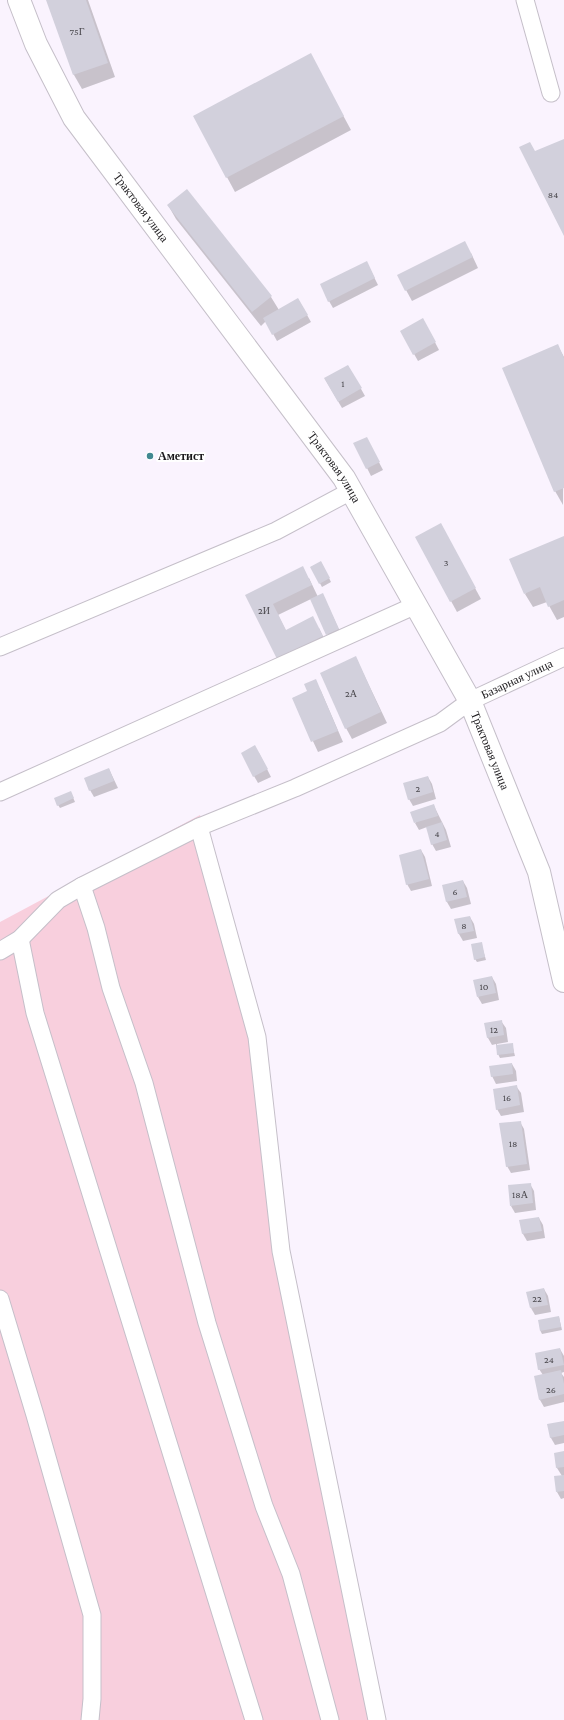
<svg xmlns="http://www.w3.org/2000/svg" width="564" height="1720" font-family="'Crimson Pro',serif">
<style>
.green{fill:#f8cfdd}
.shadow{fill:#0003}
.building{fill:#d2d0dc}
.lines{fill:none;stroke-linecap:round;stroke-linejoin:round}
.minor-casing{stroke:#c5bfc9;stroke-width:19}
.major-casing{stroke:#c5bfc9;stroke-width:24}
.minor{stroke:#fff;stroke-width:17}
.major{stroke:#fff;stroke-width:22}
.poi-dot{fill:#418891;stroke:#fff;stroke-width:1.5}
.labels{text-anchor:middle;dominant-baseline:central;stroke-width:4;stroke-linejoin:round;paint-order:stroke}
.number-label{font-size:10px;fill:#49474c}
.street-label{font-size:12px;fill:#1b191c;stroke:#fff}
.poi-label{font-size:12px;font-weight:bold;fill:#1b191c;stroke:#fff;text-anchor:start}
</style>
<rect width="100%" height="100%" fill="#faf3fe"/>
<polygon class="green" points="200,815 214,861 260,1035 284,1251 381,1720 0,1720 0,922"/>
<g class="shadow">
<polygon points="48,0 88,0 115,77 82,89 74,75"/>
<polygon points="318,69 351,130 235,192 194,116"/>
<polygon points="187,191 271,297 279,310 298,299 311,322 277,341 266,321 261,326 176,219 168,205"/>
<polygon points="471,253 478,268 412,301 406,290"/>
<polygon points="370,269 378,285 333,308 329,301"/>
<polygon points="427,327 439,350 418,361 401,331"/>
<polygon points="558,346 564,357 563,505 555,491"/>
<polygon points="348,366 365,396 342,408 325,379"/>
<polygon points="355,444 370,445 383,470 371,476"/>
<polygon points="446,535 481,599 457,612 451,601"/>
<polygon points="564,537 564,617 557,620 547,602 533,607 525,594"/>
<polygon points="321,562 331,582 322,587 311,567"/>
<polygon points="309,578 318,597 323,595 342,636 331,642 311,599 278,615 286,631 319,628 328,647 284,669 247,595"/>
<polygon points="356,658 387,723 352,739 346,728"/>
<polygon points="315,681 321,691 343,742 318,752 293,698 308,692"/>
<polygon points="259,753 271,777 258,783 254,776"/>
<polygon points="109,769 118,788 94,797 90,790"/>
<polygon points="428,777 432,784 436,799 413,806 409,799"/>
<polygon points="72,795 75,802 60,808 58,805"/>
<polygon points="434,806 446,830 451,847 436,851 432,844 427,827 419,830 415,823"/>
<polygon points="421,850 425,857 432,886 411,891 407,884"/>
<polygon points="463,881 467,888 471,904 451,909 447,902 443,886"/>
<polygon points="470,917 474,924 477,938 463,941 459,934 455,920"/>
<polygon points="481,943 486,960 477,962 475,959"/>
<polygon points="492,977 496,984 499,1000 482,1004 478,997"/>
<polygon points="501,1021 506,1028 508,1042 497,1044 497,1046 512,1044 515,1056 500,1058 498,1054 496,1044 492,1045 488,1038 485,1024"/>
<polygon points="512,1064 516,1071 517,1081 496,1084 492,1076"/>
<polygon points="516,1086 521,1093 524,1112 501,1116 497,1109"/>
<polygon points="520,1122 524,1129 530,1170 511,1173 507,1166"/>
<polygon points="530,1184 534,1191 536,1210 515,1213 511,1206"/>
<polygon points="539,1218 543,1225 545,1238 527,1241 523,1234 520,1221"/>
<polygon points="544,1289 548,1296 551,1312 535,1315 531,1308 528,1293"/>
<polygon points="559,1317 562,1330 542,1334 540,1330"/>
<polygon points="560,1349 564,1356 564,1372 561,1373 564,1377 564,1402 544,1407 540,1400 543,1375 539,1369"/>
<polygon points="564,1422 564,1443 555,1445 551,1438 548,1425"/>
<polygon points="564,1452 564,1498 561,1499 557,1492 562,1476 557,1468 555,1454"/>
</g>
<g class="building">
<polygon points="46,0 86,0 108,63 73,75"/>
<polygon points="311,53 344,116 226,178 193,116"/>
<polygon points="564,139 564,236 519,147 530,142 535,151"/>
<polygon points="187,189 272,296 252,312 167,205"/>
<polygon points="465,241 473,257 405,291 397,275"/>
<polygon points="367,261 375,278 328,302 320,284"/>
<polygon points="298,298 308,315 272,335 263,318"/>
<polygon points="423,318 436,342 413,355 400,331"/>
<polygon points="558,344 564,358 564,488 554,492 502,368"/>
<polygon points="348,365 362,388 338,402 324,378"/>
<polygon points="367,437 380,462 366,469 353,443"/>
<polygon points="441,523 476,588 450,602 415,537"/>
<polygon points="564,536 564,600 548,607 540,587 524,594 509,559"/>
<polygon points="321,561 330,578 319,584 310,567"/>
<polygon points="303,566 312,585 273,604 286,630 313,616 323,636 277,659 245,595"/>
<polygon points="323,593 339,629 326,635 310,599"/>
<polygon points="356,656 381,712 345,729 320,673"/>
<polygon points="316,679 338,731 311,742 292,698 307,691 304,684"/>
<polygon points="255,745 268,769 253,777 241,753"/>
<polygon points="109,768 114,781 89,791 84,778"/>
<polygon points="428,776 433,792 408,800 403,783"/>
<polygon points="71,791 74,798 57,806 54,798"/>
<polygon points="434,804 438,816 414,823 410,812"/>
<polygon points="442,822 447,840 431,845 426,827"/>
<polygon points="421,849 429,879 406,885 399,855"/>
<polygon points="463,880 467,897 446,902 442,885"/>
<polygon points="470,916 474,931 458,934 454,919"/>
<polygon points="482,942 485,957 474,960 471,944"/>
<polygon points="492,976 496,993 477,997 473,980"/>
<polygon points="502,1020 504,1035 487,1038 484,1023"/>
<polygon points="513,1043 514,1053 497,1055 496,1045"/>
<polygon points="512,1063 513,1074 491,1077 489,1066"/>
<polygon points="517,1085 520,1105 496,1110 493,1089"/>
<polygon points="521,1121 527,1164 506,1167 499,1123"/>
<polygon points="531,1183 533,1203 510,1206 508,1185"/>
<polygon points="539,1217 542,1231 522,1234 519,1220"/>
<polygon points="544,1288 548,1305 530,1308 526,1292"/>
<polygon points="559,1316 561,1327 540,1331 538,1320"/>
<polygon points="560,1348 564,1365 538,1370 535,1353"/>
<polygon points="561,1370 564,1384 564,1394 539,1400 534,1376"/>
<polygon points="564,1421 564,1435 550,1438 547,1424"/>
<polygon points="564,1451 564,1467 556,1468 554,1453"/>
<polygon points="564,1475 564,1491 556,1492 554,1476"/>
</g>
<g class="lines">
<g class="minor-casing">
<g id="minor">
<polyline points="525,0 551,93"/>
<polyline points="0,647 276,531 351,491"/>
<polyline points="0,792 416,605"/>
<polyline points="199,827 257,1037 281,1251 377,1720"/>
<polyline points="82,886 96,928 111,988 144,1083 207,1323 264,1506 291,1574 330,1720"/>
<polyline points="20,939 35,1013 254,1720"/>
<path id="s1" d="M0,951L20,939L58,900L82,886L199,827L295,788L440,723L470,701L564,657"/>
<polyline points="0,1299 35,1415 92,1615 92,1699 90,1720"/>
</g>
</g>
<g class="major-casing">
<g id="major">
<path id="s2" d="M19,0L36,44L74,118L344,478L470,701L539,872L564,981"/>
</g>
</g>
<use href="#minor" class="minor"/>
<use href="#major" class="major"/>
</g>
<circle class="poi-dot" cx="150" cy="456" r="4"/>
<g class="labels">
<g class="number-label">
<text x="77" y="31">75Г</text>
<text x="553" y="194">84</text>
<text x="343" y="383">1</text>
<text x="446" y="562">3</text>
<text x="264" y="610">2И</text>
<text x="351" y="693">2А</text>
<text x="418" y="788">2</text>
<text x="437" y="833">4</text>
<text x="455" y="891">6</text>
<text x="464" y="925">8</text>
<text x="484" y="986">10</text>
<text x="494" y="1029">12</text>
<text x="507" y="1097">16</text>
<text x="513" y="1143">18</text>
<text x="520" y="1194">18А</text>
<text x="537" y="1298">22</text>
<text x="549" y="1359">24</text>
<text x="551" y="1389">26</text>
</g>
<g class="street-label">
<text stroke="none"><textPath href="#s2" startOffset="242">Трактовая улица</textPath></text>
<text stroke="none"><textPath href="#s2" startOffset="566">Трактовая улица</textPath></text>
<text stroke="none"><textPath href="#s1" startOffset="588">Базарная улица</textPath></text>
<text stroke="none"><textPath href="#s2" startOffset="890">Трактовая улица</textPath></text>
</g>
<g class="poi-label">
<text x="158" y="456">Аметист</text>
</g>
</g>
</svg>
